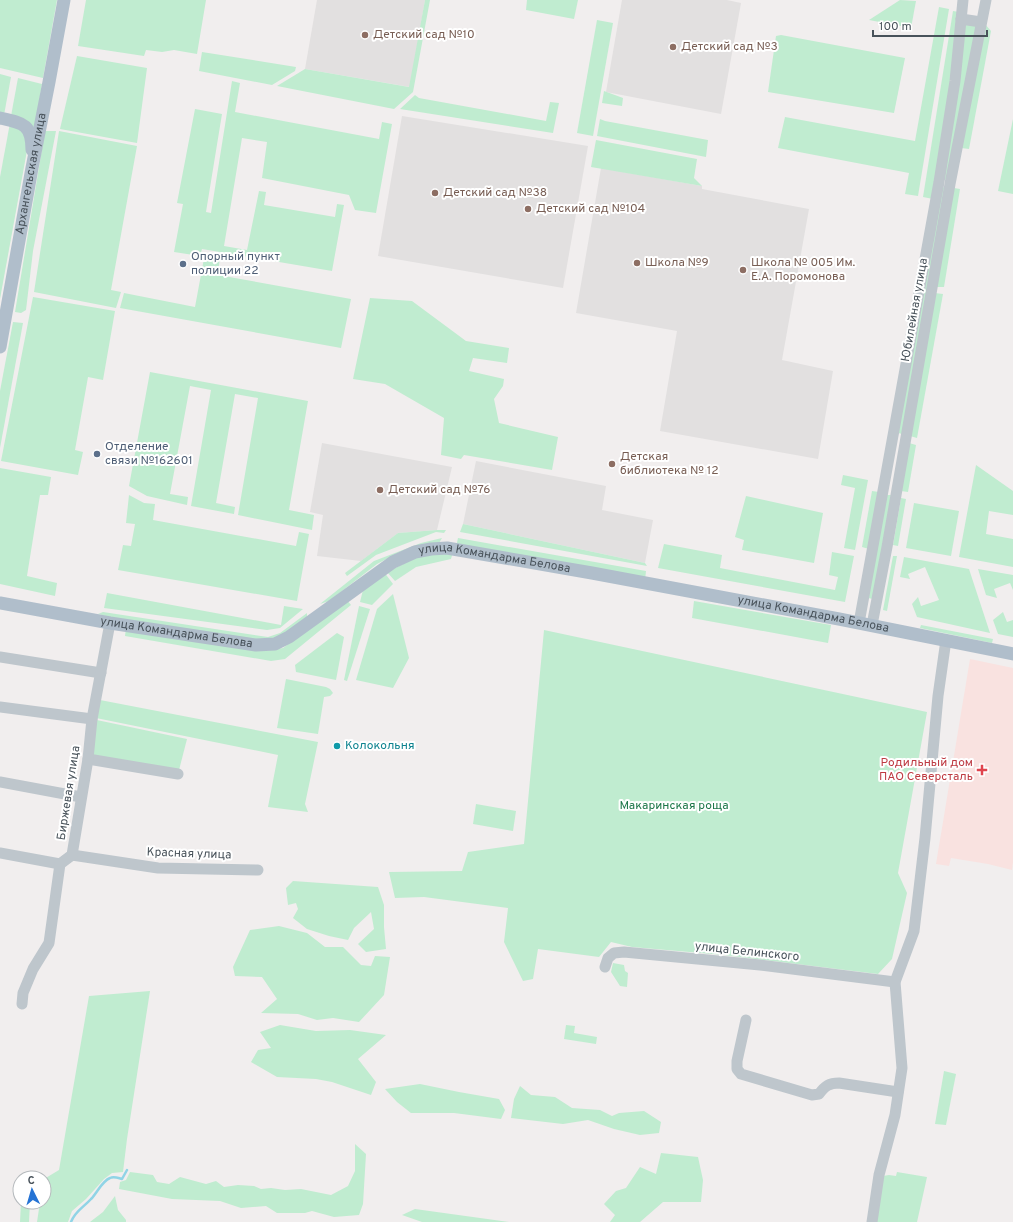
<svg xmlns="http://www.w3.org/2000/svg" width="1013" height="1222" font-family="Overpass,sans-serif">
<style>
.education{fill:#e2e0e0}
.medical{fill:#f9e2e0}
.green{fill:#c0ecd0}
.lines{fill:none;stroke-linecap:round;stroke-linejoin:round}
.stream{stroke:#90d4e6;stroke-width:2.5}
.minor{stroke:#bec6cc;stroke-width:11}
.major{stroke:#b0becb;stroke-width:13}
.education-dot{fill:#8d6e63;stroke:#fff;stroke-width:1.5}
.service-dot{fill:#5c6f8a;stroke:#fff;stroke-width:1.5}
.culture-dot{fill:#0f9aa8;stroke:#fff;stroke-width:1.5}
.health-dot{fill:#e0444e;stroke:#fff;stroke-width:1.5}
.labels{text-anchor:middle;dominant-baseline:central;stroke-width:4;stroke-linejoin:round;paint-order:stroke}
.education-label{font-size:12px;fill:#785e54;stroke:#fff;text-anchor:start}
.street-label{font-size:12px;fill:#48525a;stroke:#fff}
.service-label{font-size:12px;fill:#4e5e75;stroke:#fff;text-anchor:start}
.culture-label{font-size:12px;fill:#0d838f;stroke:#fff;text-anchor:start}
.health-label{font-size:12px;fill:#be3a42;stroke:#fff;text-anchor:end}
.park-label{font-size:12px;fill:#1d7749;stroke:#fff}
</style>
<rect width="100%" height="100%" fill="#f1eeee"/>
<g class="education">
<polygon points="317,0 425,0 410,87 305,69"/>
<polygon points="622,0 727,0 741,3 721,114 606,92"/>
<polygon points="402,116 588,146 563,288 378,256"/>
<polygon points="601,168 702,186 702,189 809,209 782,360 833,371 818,459 660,431 677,331 576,313"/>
<polygon points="322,443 452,467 437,530 398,533 361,561 317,556 323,515 310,512"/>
<polygon points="476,461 606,486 602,510 653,520 645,563 463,524"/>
</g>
<polygon class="medical" points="970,659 1013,668 1013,862 1012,870 988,864 951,858 949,866 936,864"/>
<g class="green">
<polygon points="0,0 57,0 43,78 0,68"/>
<polygon points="86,0 206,0 197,54 174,50 162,52 146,50 144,56 78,46"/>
<polygon points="425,0 430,0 413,92 394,109 277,86 305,69 409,87"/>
<polygon points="527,0 578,0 574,19 526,10"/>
<polygon points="900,0 916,1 911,28 869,20"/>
<polygon points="939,7 949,9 918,196 905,194 909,173 778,148 785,117 915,141"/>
<polygon points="953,11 959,12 959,19 933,199 923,197"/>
<polygon points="597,20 613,23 593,136 577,133"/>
<polygon points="984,23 991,31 969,149 961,148"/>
<polygon points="964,24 976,25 947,180 943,179"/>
<polygon points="781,35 905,58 894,113 768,92 776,36"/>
<polygon points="202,52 296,67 295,71 272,85 199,71"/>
<polygon points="77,56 147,68 137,143 60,129"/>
<polygon points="0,74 11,77 4,115 0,114"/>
<polygon points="18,78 42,84 34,133 11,116"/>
<polygon points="232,81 240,83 235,112 379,139 382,122 392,124 376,213 355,210 349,195 262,178 267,142 242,138 224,246 247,250 259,191 266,192 264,205 335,217 337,204 344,205 332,271 202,249 200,256 174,252 183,204 177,203 195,109 222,114 206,212 211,213"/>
<polygon points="604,91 623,98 622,106 602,103"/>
<polygon points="415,95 419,98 546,121 550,102 559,103 553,133 400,109"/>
<polygon points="600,119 605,121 708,140 706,157 597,136"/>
<polygon points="1013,119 1013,194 998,191"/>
<polygon points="10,123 23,129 28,145 0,299 0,177"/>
<polygon points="45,131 56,131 33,251 26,310 21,313 15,312"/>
<polygon points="59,131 137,146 111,290 121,292 116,308 34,292"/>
<polygon points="596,140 697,159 694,178 702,186 591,167"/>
<polygon points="942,187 946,188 902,434 898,433"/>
<polygon points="954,188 960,189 944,287 936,287"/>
<polygon points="205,253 220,256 218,275 351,299 341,348 120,308 124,293 195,307"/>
<polygon points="935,293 943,294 917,438 910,436"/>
<polygon points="33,297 115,311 103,380 88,377 75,450 83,452 78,475 1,461"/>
<polygon points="370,298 412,301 466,341 509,348 507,363 473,358 469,371 504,379 503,386 494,399 499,423 558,437 552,470 464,455 461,459 441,455 444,418 385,384 353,379"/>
<polygon points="13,322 23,323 0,448 0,391"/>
<polygon points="150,372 308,401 289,510 314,515 312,530 238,515 258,398 235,394 216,503 235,507 234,514 191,506 211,390 190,386 170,494 188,497 187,505 147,496 129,486"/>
<polygon points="909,443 916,445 908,492 901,491"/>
<polygon points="976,465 1013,491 1013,515 989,511 986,534 1013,539 1013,567 959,557"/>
<polygon points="0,468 51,477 48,495 40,495 27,576 57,583 55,596 0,584"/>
<polygon points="843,475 868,480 855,550 844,548 855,488 841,485"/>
<polygon points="872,491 879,492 869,549 862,547"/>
<polygon points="129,495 144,503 155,504 153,520 296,546 299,532 309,534 297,601 118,570 123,545 131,546 135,524 126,523"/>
<polygon points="887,495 891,495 873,599 868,598"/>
<polygon points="746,496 823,513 814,563 742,550 744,540 735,537"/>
<polygon points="901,498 906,499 898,546 893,545"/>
<polygon points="914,503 959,511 951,556 906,548"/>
<polygon points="463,524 645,563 647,566 460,532"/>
<polygon points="437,530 446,530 444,533 436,532 376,555 347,576 345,573 398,533"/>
<polygon points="442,538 439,543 402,551 377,564 329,601 320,604 374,561 421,543"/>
<polygon points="458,538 646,571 645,580 456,547"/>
<polygon points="664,544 722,555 720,568 835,590 838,577 829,575 832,552 854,556 845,602 658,568"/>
<polygon points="453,552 451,559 416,567 395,581 387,572 426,553"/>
<polygon points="893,556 897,556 887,611 883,610"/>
<polygon points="904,557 969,569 990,633 917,617 912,604 918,597 921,606 939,600 925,567 908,574 910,579 900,577"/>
<polygon points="978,569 1013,575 1013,590 1010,583 994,589 997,598 986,595"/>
<polygon points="384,572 393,584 372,605 360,602 363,590"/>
<polygon points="107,593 281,625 284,606 303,609 280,628 267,630 104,608"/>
<polygon points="393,594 409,658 393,688 356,680 377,609"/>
<polygon points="347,600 351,605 285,659 271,661 125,636 126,628 264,651 283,648"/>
<polygon points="694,601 831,625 828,643 692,618"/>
<polygon points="359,606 370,609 347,681 344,680"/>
<polygon points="103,612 268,637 280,633 307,613 307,618 288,632 274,639 260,640 110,617 98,614"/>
<polygon points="1003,612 1007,622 1013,620 1013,637 998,634 993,620"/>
<polygon points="921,625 993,639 992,643 920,628"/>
<polygon points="544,630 927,712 898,873 907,893 892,959 878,974 724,955 632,947 611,942 599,957 538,949 533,979 523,981 504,942 508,908 424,897 395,898 389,872 462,871 468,852 524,844"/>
<polygon points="337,633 344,637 336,680 296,672 295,665"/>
<polygon points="286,679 326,687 330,689 333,693 330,696 324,697 318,734 277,728"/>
<polygon points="100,700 318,742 305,804 308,812 268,807 278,755 96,718"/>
<polygon points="92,719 187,739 178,774 88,759"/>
<polygon points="476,804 516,811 513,831 473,824"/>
<polygon points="293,881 378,887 384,905 384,927 386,949 366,952 358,944 374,929 371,912 354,928 348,940 329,936 307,929 293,918 298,909 296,903 288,905 286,888"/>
<polygon points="279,926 307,933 325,947 343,947 361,965 371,966 375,956 390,957 384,995 359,1022 333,1018 317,1020 298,1014 261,1013 277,999 262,977 235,976 233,967 250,930"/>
<polygon points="613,963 624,965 625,971 628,973 627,987 620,986 611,972"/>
<polygon points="150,991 127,1139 123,1172 112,1173 104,1179 86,1199 72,1211 68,1222 37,1222 40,1202 44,1202 44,1179 59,1170 89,996"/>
<polygon points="280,1025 316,1031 350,1030 386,1035 358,1059 376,1082 371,1095 332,1082 316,1079 277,1077 251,1062 258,1050 271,1048 260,1032"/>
<polygon points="566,1025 575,1026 574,1033 597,1037 596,1044 564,1039"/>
<polygon points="944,1071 956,1074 946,1125 935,1124"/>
<polygon points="420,1084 459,1092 499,1099 505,1110 501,1119 454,1113 411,1113 397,1102 385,1089"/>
<polygon points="520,1086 531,1095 555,1097 572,1108 600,1110 612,1116 619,1113 644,1111 661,1122 659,1133 640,1135 614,1129 588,1120 563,1124 511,1118 514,1099"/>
<polygon points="355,1144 366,1154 363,1204 359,1215 334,1217 312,1211 305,1213 277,1213 266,1206 241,1208 220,1201 172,1199 119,1189 120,1182 126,1180 130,1172 153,1175 157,1182 169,1184 180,1177 206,1184 216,1181 224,1187 238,1185 254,1186 261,1189 271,1188 285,1190 301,1189 331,1195 348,1186 355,1171"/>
<polygon points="661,1153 698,1157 703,1180 701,1202 663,1202 640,1222 610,1222 615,1215 604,1204 616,1191 626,1188 640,1167 656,1174"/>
<polygon points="897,1172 927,1177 917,1222 875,1222 883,1176 889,1175 896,1176"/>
<polygon points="115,1196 118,1210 126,1220 126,1222 90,1222 103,1212"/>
<polygon points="21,1202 30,1202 29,1222 20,1222"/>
<polygon points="415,1209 509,1222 422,1222 402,1215"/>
</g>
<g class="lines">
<path class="stream" d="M71,1222C75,1211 84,1207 91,1199C97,1193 102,1181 110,1178C114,1176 118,1178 122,1179L127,1170"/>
<g class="minor">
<polyline points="961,19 981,22"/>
<polyline points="859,623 939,182 955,81 963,0"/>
<polyline points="872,625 887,547 950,184 986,0"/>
<polyline points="0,657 101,673"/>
<polyline points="0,707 92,719"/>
<polyline points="88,759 178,774"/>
<polyline points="0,782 81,797"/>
<polyline points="0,853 60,864"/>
<polyline points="72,855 158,868 258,870"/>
<polyline points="605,967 608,958 614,953 624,952 760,965 895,982"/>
<polyline points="22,1004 23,993 33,969 49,943 60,864 72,855 88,759 92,719 110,623"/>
<path d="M746,1020L737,1061V1069L741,1074L812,1095L819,1094C825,1086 829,1083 839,1083L898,1092"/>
<polyline points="872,1222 879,1175 895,1115 902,1068 895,982 914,931 925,838 938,696 946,640"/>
</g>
<g class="major">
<path d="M0,118C23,123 32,124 32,150"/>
<path id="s1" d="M0,347L32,168L49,82L64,0"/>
<path id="s2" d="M0,603L110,623L256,645L275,644L289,637L393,562L415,552L431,549L447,548L592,573L839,619L1013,654"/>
</g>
</g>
<g class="education-dot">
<circle cx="365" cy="35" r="4"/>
<circle cx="673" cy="47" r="4"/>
<circle cx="435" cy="193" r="4"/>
<circle cx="528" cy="209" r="4"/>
<circle cx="637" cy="263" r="4"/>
<circle cx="743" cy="270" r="4"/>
<circle cx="612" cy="464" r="4"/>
<circle cx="380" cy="490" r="4"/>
</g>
<g class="service-dot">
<circle cx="183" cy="264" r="4"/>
<circle cx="97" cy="454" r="4"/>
</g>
<circle class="culture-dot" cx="337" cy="746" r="4"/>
<path class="health-dot" d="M980 764h4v4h4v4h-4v4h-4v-4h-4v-4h4z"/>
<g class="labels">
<g class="education-label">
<text x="373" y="35">Детский сад №10</text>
<text x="681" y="47">Детский сад №3</text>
<text x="443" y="193">Детский сад №38</text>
<text x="536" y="209">Детский сад №104</text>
<text x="645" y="263">Школа №9</text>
<text x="751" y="263">Школа № 005 Им.<tspan x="751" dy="14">Е.А. Поромонова</tspan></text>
<text x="620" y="457">Детская<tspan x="620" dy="14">библиотека № 12</tspan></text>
<text x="388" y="490">Детский сад №76</text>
</g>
<g class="street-label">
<text stroke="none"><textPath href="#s1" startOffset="176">Архангельская улица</textPath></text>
<text transform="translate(915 310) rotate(-80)">Юбилейная улица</text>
<text stroke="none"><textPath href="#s2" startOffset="527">улица Командарма Белова</textPath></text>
<text stroke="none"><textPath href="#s2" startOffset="851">улица Командарма Белова</textPath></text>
<text stroke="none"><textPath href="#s2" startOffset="179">улица Командарма Белова</textPath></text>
<text transform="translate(69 793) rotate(-81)">Биржевая улица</text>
<text transform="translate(189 854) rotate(2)">Красная улица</text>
<text transform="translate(747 952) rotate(6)">улица Белинского</text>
</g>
<g class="service-label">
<text x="191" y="257">Опорный пункт<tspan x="191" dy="14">полиции 22</tspan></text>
<text x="105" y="447">Отделение<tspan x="105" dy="14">связи №162601</tspan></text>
</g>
<g class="culture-label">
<text x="345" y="746">Колокольня</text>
</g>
<g class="health-label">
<text x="973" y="763">Родильный дом<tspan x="973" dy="14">ПАО Северсталь</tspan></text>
</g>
<g class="park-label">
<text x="674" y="806">Макаринская роща</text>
</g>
</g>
<g transform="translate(32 1190) rotate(355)"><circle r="19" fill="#ffffff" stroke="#b6babd"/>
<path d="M0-3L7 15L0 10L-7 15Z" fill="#2573d4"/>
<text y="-6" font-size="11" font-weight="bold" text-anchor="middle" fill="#48525a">С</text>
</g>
<path d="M873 30v6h114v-6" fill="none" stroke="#48525a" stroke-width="2"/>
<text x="879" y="30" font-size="12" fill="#48525a" stroke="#ffffff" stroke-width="3" paint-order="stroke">100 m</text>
</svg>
